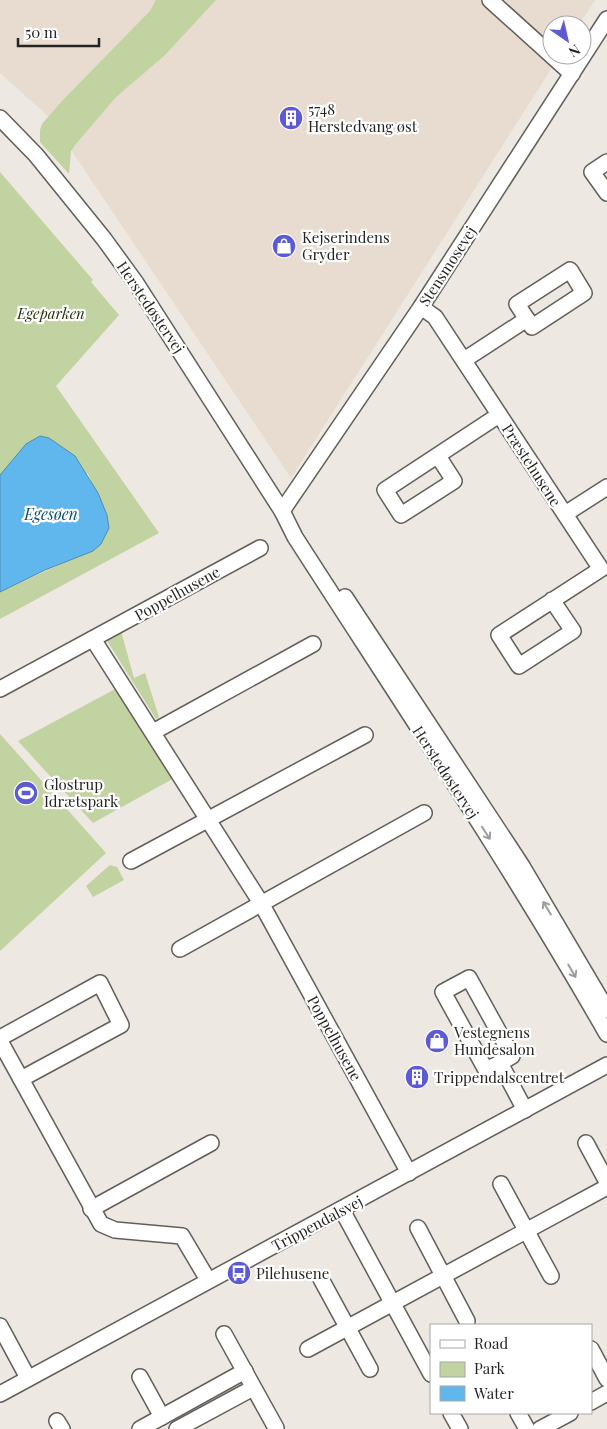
<svg xmlns="http://www.w3.org/2000/svg" width="607" height="1429" font-family="'Playfair Display',serif">
<style>
.built{fill:#e7dccf}
.green{fill:#c0d3a0}
.water{fill:#60b7ee;stroke:#4f8bb1}
.lines{fill:none;stroke-linecap:round;stroke-linejoin:round}
.minor-casing{stroke:#635e59;stroke-width:18}
.minor{stroke:#fff;stroke-width:15}
.oneway{stroke:#9d9c9c}
.labels{text-anchor:middle;dominant-baseline:central;stroke-width:4.5;stroke-linejoin:round;paint-order:stroke}
.poi-label{font-size:15px;fill:#262422;stroke:#fff;text-anchor:start}
.street-label{font-size:15px;fill:#262422;stroke:#fff}
.park-label{font-size:15px;font-style:italic;fill:#25300c;stroke:#fff}
.water-label{font-size:16px;font-style:italic;fill:#084f74;stroke:#fff}
</style>
<rect width="100%" height="100%" fill="#eee8e2"/>
<polygon class="built" points="0,0 595,0 579,25 552,25 552,55 560,55 291,478 49,117 0,73"/>
<g class="green">
<polygon points="156,0 216,0 164,56 116,97 75,145 71,151 69,174 40,142 40,130 42,124 62,101 150,11"/>
<polygon points="0,172 93,280 91,282 119,315 56,386 159,533 0,619 0,592 76,557 109,528 107,515 88,474 26,444 0,475"/>
<polygon points="121,631 134,678 145,673 159,717 156,719 106,639"/>
<polygon points="119,687 176,777 93,823 18,741"/>
<polygon points="0,734 106,853 0,951"/>
<polygon points="110,865 117,867 124,880 93,897 86,886"/>
</g>
<polygon class="water" points="40,436 49,438 75,456 98,493 107,515 109,528 101,544 93,551 45,570 0,592 0,475 26,444"/>
<g class="lines">
<g class="minor-casing">
<g id="minor">
<polyline points="490,0 572,74"/>
<path d="M0,118L36,155L104,239L136,283L282,511L295,537C401,702 510,864 607,1034"/>
<polyline points="607,162 592,172 607,193"/>
<polygon points="570,270 584,293 532,327 517,304"/>
<polyline points="421,307 435,317 601,569 499,635 519,666 573,631 552,600"/>
<polyline points="464,360 527,319"/>
<polyline points="438,456 454,481 401,515 385,490 499,415"/>
<polyline points="282,511 421,307 607,19"/>
<polyline points="565,514 607,487"/>
<polyline points="345,597 522,866 607,1010"/>
<polyline points="93,639 261,903 409,1173"/>
<polyline points="0,689 260,548"/>
<polyline points="153,732 313,644"/>
<polyline points="131,861 365,735"/>
<polyline points="180,949 424,813"/>
<polyline points="0,1038 100,983 121,1025 21,1079"/>
<polyline points="0,1041 101,1224 115,1230 182,1236 208,1280"/>
<polyline points="500,1063 486,1070 443,992 469,978 512,1056 500,1063 525,1110"/>
<polyline points="586,1143 607,1182"/>
<polyline points="501,1184 551,1276"/>
<polyline points="91,1209 211,1143"/>
<polyline points="342,1210 431,1374"/>
<polyline points="418,1228 467,1321"/>
<polyline points="321,1279 370,1369"/>
<polyline points="0,1326 28,1378"/>
<polyline points="224,1334 276,1428"/>
<polyline points="308,1349 607,1187"/>
<polyline points="591,1349 607,1379"/>
<polyline points="140,1377 162,1417"/>
<polyline points="0,1394 607,1065"/>
<polyline points="591,1402 607,1393"/>
<polyline points="451,1413 460,1429"/>
<polyline points="518,1413 527,1429"/>
<polyline points="57,1421 62,1429"/>
<polyline points="140,1429 245,1371"/>
<polyline points="177,1429 253,1388"/>
<polyline points="540,1429 570,1413"/>
</g>
</g>
<use href="#minor" class="minor"/>
</g>
<defs><path id="oneway-shaft" d="M-6 0H5M1.5-3L5.5 0L1.5 3" fill="none" stroke-width="1.6" stroke-linecap="round" stroke-linejoin="round" transform="scale(1.25)"/></defs>
<g class="oneway">
<use href="#oneway-shaft" transform="translate(486 833) rotate(57)"/>
<use href="#oneway-shaft" transform="translate(547 908) rotate(-121)"/>
<use href="#oneway-shaft" transform="translate(572 971) rotate(60)"/>
</g>
<defs>
<g id="building-disc" transform="scale(1.25)"><circle r="9.5" fill="#5d5bd3" stroke="#fff"/><path d="M-4-6H4V6H1V3H-1V6H-4ZM-2.5-4.3h1.7v1.8h-1.7ZM.8-4.3h1.7v1.8H.8ZM-2.5-1h1.7V.8h-1.7ZM.8-1h1.7V.8H.8Z" fill="#fff"/></g>
<g id="shop-disc" transform="scale(1.25)"><circle r="9.5" fill="#5d5bd3" stroke="#fff"/><path d="M-5-2.5h2.3a2.7 3.5 0 0 1 5.4 0H5L5.5 6h-11ZM-1.5-2.5h3a1.5 2.3 0 0 0-3 0Z" fill="#fff"/></g>
<g id="stadium-disc" transform="scale(1.25)"><circle r="9.5" fill="#5d5bd3" stroke="#fff"/><path d="M0-5a6.5 5 0 1 0 0 10a6.5 5 0 1 0 0-10ZM-3.5-1.8h7v3.6h-7Z" fill="#fff"/></g>
<g id="bus-disc" transform="scale(1.25)"><circle r="9.5" fill="#5d5bd3" stroke="#fff"/><path d="M-5-6H5V4H4V6H2V4H-2V6H-4V4H-5ZM-3.5-4V0h7V-4ZM-3.5 1.2v1.5H-2V1.2ZM2 1.2v1.5H3.5V1.2Z" fill="#fff"/></g>
</defs>
<g fill-rule="evenodd">
<use href="#building-disc" x="291" y="118"/>
<use href="#shop-disc" x="284" y="246"/>
<use href="#stadium-disc" x="26" y="793"/>
<use href="#shop-disc" x="437" y="1041"/>
<use href="#building-disc" x="417" y="1077"/>
<use href="#bus-disc" x="239" y="1273"/>
</g>
<g class="labels">
<g class="poi-label">
<text x="308" y="109">5748<tspan x="308" dy="17">Herstedvang øst</tspan></text>
<text x="302" y="237">Kejserindens<tspan x="302" dy="17">Gryder</tspan></text>
<text x="44" y="784">Glostrup<tspan x="44" dy="17">Idrætspark</tspan></text>
<text x="454" y="1032">Vestegnens<tspan x="454" dy="17">Hundesalon</tspan></text>
<text x="434" y="1077">Trippendalscentret</text>
<text x="256" y="1273">Pilehusene</text>
</g>
<g class="street-label">
<text transform="translate(447 266) rotate(-57)">Stensmosevej</text>
<text transform="translate(151 307) rotate(56)">Herstedøstervej</text>
<text transform="translate(532 465) rotate(57)">Præstehusene</text>
<text transform="translate(177 593) rotate(-29)">Poppelhusene</text>
<text transform="translate(446 772) rotate(57)">Herstedøstervej</text>
<text transform="translate(335 1038) rotate(61)">Poppelhusene</text>
<text transform="translate(317 1223) rotate(-28)">Trippendalsvej</text>
</g>
<g class="park-label">
<text x="51" y="313">Egeparken</text>
</g>
<g class="water-label">
<text x="51" y="513">Egesøen</text>
</g>
</g>
<rect x="430" y="1324" width="162" height="90" fill="#ffffff" stroke="#a8a7a7"/>
<rect x="440" y="1340" width="25" height="8" fill="#ffffff" stroke="#a8a7a7"/>
<text x="474" y="1349" font-size="15" fill="#262422">Road</text>
<rect x="440" y="1362" width="25" height="15" fill="#c0d3a0" stroke="#a8a7a7"/>
<text x="474" y="1374" font-size="15" fill="#262422">Park</text>
<rect x="440" y="1386" width="25" height="15" fill="#60b7ee" stroke="#a8a7a7"/>
<text x="474" y="1399" font-size="15" fill="#262422">Water</text>
<g transform="translate(567 40) rotate(146)"><circle r="24" fill="#ffffff" stroke="#a8a7a7"/>
<path d="M0-4L9 19L0 12L-9 19Z" fill="#5d5bd3"/>
<text y="-8" font-size="14" font-weight="bold" text-anchor="middle" fill="#262422">N</text>
</g>
<path d="M18 38v8h81v-8" fill="none" stroke="#262422" stroke-width="2.5"/>
<text x="25" y="38" font-size="15" fill="#262422" stroke="#ffffff" stroke-width="4" paint-order="stroke">50 m</text>
</svg>
